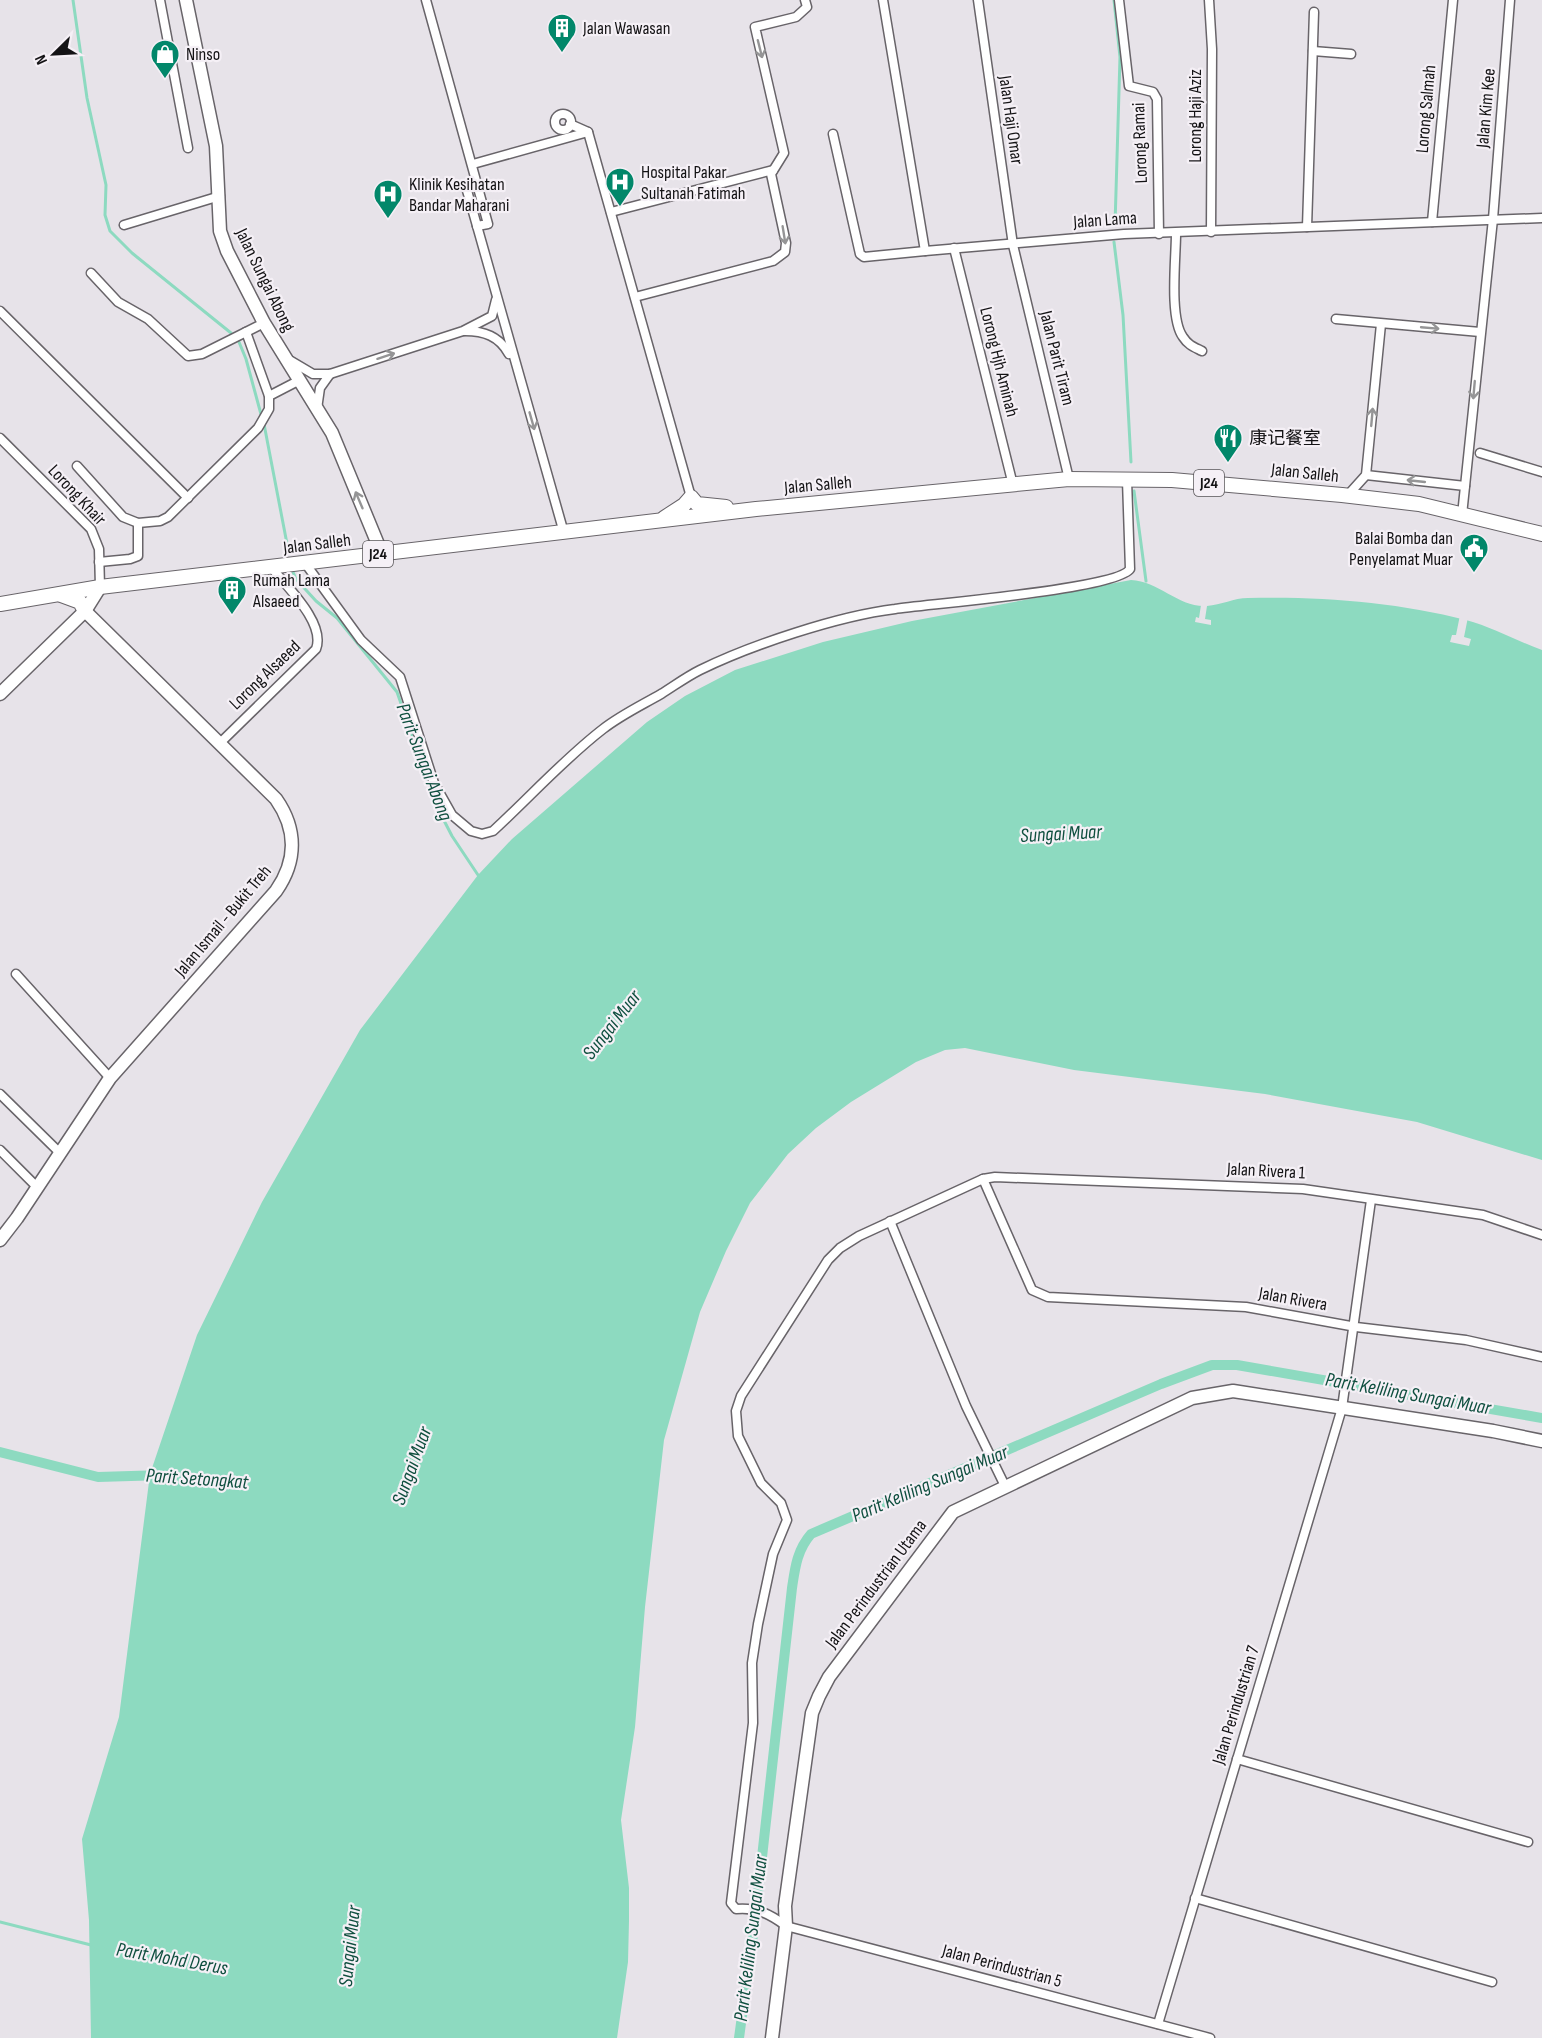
<svg xmlns="http://www.w3.org/2000/svg" width="1542" height="2038" font-family="'Sofia Sans Condensed','Noto Sans SC',sans-serif">
<style>
.water{fill:#8ddac0}
.pier{fill:#e7e3e9}
.lines{fill:none;stroke-linecap:round;stroke-linejoin:round}
.stream{stroke:#8ddac0;stroke-width:3}
.canal{stroke:#8ddac0;stroke-width:10}
.street-casing{stroke:#686469;stroke-width:11}
.secondary-casing{stroke:#686469;stroke-width:15}
.primary-casing{stroke:#686469;stroke-width:16}
.street{stroke:#fff;stroke-width:8}
.secondary{stroke:#fff;stroke-width:12}
.primary{stroke:#fff;stroke-width:14}
.oneway{stroke:#959596}
.labels{text-anchor:middle;dominant-baseline:central;stroke-width:4.5;stroke-linejoin:round;paint-order:stroke}
.shield{fill:#f5f0f6;stroke:#585558;stroke-width:1.5}
.shield-label{font-size:16px;font-weight:bold;fill:#141315}
.poi-label{font-size:18px;fill:#141315;stroke:#f5f0f6;text-anchor:start}
.street-label{font-size:18px;fill:#141315;stroke:#f5f0f6}
.water-label{font-size:20px;font-style:italic;fill:#0f4f3f;stroke:#f5f0f6}
</style>
<rect width="100%" height="100%" fill="#e7e3e9"/>
<path class="water" d="M1131,580C1159,581 1179,608 1207,606C1221,605 1234,598 1248,598C1319,596 1397,602 1466,620C1492,627 1517,641 1542,650V1160L1417,1122L1265,1094L1074,1070L965,1048L945,1050L916,1062L851,1102L816,1128L788,1154L750,1203L726,1251L700,1312L664,1440L645,1607L635,1727L621,1820L629,1888V1921L628,1962L617,2038H91L89,1920L82,1839L119,1717L150,1474L197,1335L262,1202L360,1030L478,875L512,839L647,722L685,696L735,670L823,642L912,621Z"/>
<g class="pier">
<polygon points="1201,605 1207,606 1205,619 1211,620 1211,625 1195,622 1196,617 1199,618"/>
<polygon points="1460,615 1468,617 1464,637 1471,639 1469,646 1450,642 1452,635 1456,635"/>
</g>
<g class="lines">
<g class="stream">
<polyline points="73,0 87,98 106,185 105,215 110,231 132,253 231,333"/>
<polyline points="1114,0 1120,57 1115,225"/>
<polyline points="1114,242 1123,315 1131,462"/>
<polyline points="239,342 246,359 262,418"/>
<polyline points="264,424 288,549"/>
<polyline points="1134,491 1146,581"/>
<polyline points="293,572 296,579 316,601 337,618 397,692 437,807 452,836 478,875"/>
<polyline points="0,1922 91,1945"/>
</g>
<g class="canal">
<polyline points="0,1452 98,1477 164,1475"/>
<path d="M739,2038L755,1920L792,1588C795,1568 797,1550 811,1534L1161,1384L1212,1365H1237L1542,1418"/>
</g>
<g class="street-casing">
<g id="street">
<polyline points="160,0 188,148"/>
<polyline points="426,0 488,224 477,226"/>
<polyline points="883,0 925,251 1124,234 1542,218"/>
<polyline points="978,0 1013,245 1069,479"/>
<polyline points="1119,0 1129,86 1153,92 1157,99 1159,234"/>
<polyline points="1209,0 1212,49 1211,232"/>
<polyline points="1313,51 1351,54"/>
<circle cx="563" cy="122" r="8"/>
<polyline points="570,124 588,132 691,497"/>
<polyline points="833,134 860,254 864,257 925,251"/>
<polyline points="473,164 588,132"/>
<polyline points="479,184 466,187 564,533"/>
<polyline points="611,212 773,170"/>
<polyline points="1432,222 1453,0"/>
<polyline points="124,225 220,196"/>
<polyline points="1307,227 1314,12"/>
<path d="M1176,234C1176,258 1169,318 1183,337C1188,345 1194,347 1202,351"/>
<polyline points="954,248 1013,485"/>
<polyline points="91,273 118,302 148,319 188,356 202,354 264,323"/>
<polyline points="635,297 773,261 785,252 786,243 771,174 784,153 755,27 796,17 807,7 805,0"/>
<polyline points="0,311 188,498"/>
<polyline points="1336,319 1480,332"/>
<path d="M465,331C484,331 499,336 509,354"/>
<polyline points="291,361 313,374 330,374 463,331 492,316 496,300"/>
<polyline points="269,396 298,381"/>
<polyline points="317,409 320,388 330,374"/>
<polyline points="0,438 91,529 99,549 100,587"/>
<polyline points="1480,453 1542,472"/>
<polyline points="77,466 123,517 138,523 160,521 168,517 258,428 269,409 269,396 246,332"/>
<polyline points="1366,475 1465,486"/>
<polyline points="1348,495 1366,475 1381,324"/>
<polyline points="1462,515 1493,219 1510,0"/>
<polyline points="99,562 130,559 138,556 138,523"/>
<path d="M305,563L361,640L400,677L434,783L452,815L471,831L482,834L493,831C530,797 564,759 603,729C621,715 642,705 661,694C674,686 686,677 700,670C751,645 838,616 895,609C928,604 1118,589 1130,569L1127,480"/>
<path d="M220,743L316,649C326,623 286,586 271,567"/>
<polyline points="16,974 110,1078"/>
<polyline points="0,1094 60,1153"/>
<polyline points="0,1150 37,1187"/>
<polyline points="983,1179 1032,1290 1048,1297 1246,1307 1356,1327 1466,1340 1542,1357"/>
<polyline points="890,1221 966,1406 1005,1486"/>
<polyline points="1237,1759 1528,1842"/>
<polyline points="1195,1898 1492,1982"/>
<polyline points="1158,2024 1342,1408 1371,1200"/>
<path d="M1210,2038L786,1926C770,1914 756,1907 736,1909L731,1903L753,1723L752,1663L758,1624L773,1554L787,1520L781,1503L761,1483L738,1436L736,1411L741,1396L828,1260L840,1248L859,1236L983,1179L995,1177L1303,1189L1483,1215L1542,1235"/>
</g>
</g>
<g class="secondary-casing">
<g id="secondary">
<polyline points="186,0 216,146 220,231 227,251 264,323 332,433 382,554"/>
<polyline points="0,694 85,611 100,587"/>
<path d="M0,1240L17,1218L110,1078L276,891C297,861 297,829 276,799L85,611"/>
<polyline points="772,2038 786,1926 785,1906 812,1713 819,1696 829,1677 953,1512 1192,1398 1233,1391 1493,1431 1542,1441"/>
</g>
</g>
<g class="primary-casing">
<g id="primary">
<polyline points="664,518 684,505 691,497 697,504 726,507"/>
<polyline points="61,595 80,602 85,611"/>
<polyline points="0,604 100,587 756,509 1069,479 1172,480 1342,495 1419,504 1542,534"/>
</g>
</g>
<use href="#street" class="street"/>
<use href="#secondary" class="secondary"/>
<use href="#primary" class="primary"/>
</g>
<defs><path id="oneway-shaft" d="M-6 0H5M1.5-3L5.5 0L1.5 3" fill="none" stroke-width="1.6" stroke-linecap="round" stroke-linejoin="round" transform="scale(1.5)"/></defs>
<g class="oneway">
<use href="#oneway-shaft" transform="translate(760 49) rotate(76)"/>
<use href="#oneway-shaft" transform="translate(784 235) rotate(81)"/>
<use href="#oneway-shaft" transform="translate(1430 328) rotate(5)"/>
<use href="#oneway-shaft" transform="translate(386 356) rotate(-18)"/>
<use href="#oneway-shaft" transform="translate(1474 390) rotate(95)"/>
<use href="#oneway-shaft" transform="translate(1372 417) rotate(-85)"/>
<use href="#oneway-shaft" transform="translate(532 421) rotate(74)"/>
<use href="#oneway-shaft" transform="translate(1416 481) rotate(-174)"/>
<use href="#oneway-shaft" transform="translate(359 500) rotate(-113)"/>
</g>
<defs>
<g id="building-pin" transform="scale(1.5)"><path d="M0 17L-7.5 6A9.5 9.5 0 1 1 7.5 6Z" fill="#02876a" stroke="#f5f0f6"/><path d="M-4-6H4V6H1V3H-1V6H-4ZM-2.5-4.3h1.7v1.8h-1.7ZM.8-4.3h1.7v1.8H.8ZM-2.5-1h1.7V.8h-1.7ZM.8-1h1.7V.8H.8Z" fill="#fff"/></g>
<g id="shop-pin" transform="scale(1.5)"><path d="M0 17L-7.5 6A9.5 9.5 0 1 1 7.5 6Z" fill="#02876a" stroke="#f5f0f6"/><path d="M-5-2.5h2.3a2.7 3.5 0 0 1 5.4 0H5L5.5 6h-11ZM-1.5-2.5h3a1.5 2.3 0 0 0-3 0Z" fill="#fff"/></g>
<g id="hospital-pin" transform="scale(1.5)"><path d="M0 17L-7.5 6A9.5 9.5 0 1 1 7.5 6Z" fill="#02876a" stroke="#f5f0f6"/><path d="M-5-5h3v3.5h4V-5h3V5h-3V1.5h-4V5h-3Z" fill="#fff"/></g>
<g id="restaurant-pin" transform="scale(1.5)"><path d="M0 17L-7.5 6A9.5 9.5 0 1 1 7.5 6Z" fill="#02876a" stroke="#f5f0f6"/><path d="M-5-6h1v4h1v-4h1v4h1v-4h1v5L-1.5 .5V6h-2V.5L-5-1ZM5-6V6H3V1.5H1.5Q1.5-4 5-6Z" fill="#fff"/></g>
<g id="civic-pin" transform="scale(1.5)"><path d="M0 17L-7.5 6A9.5 9.5 0 1 1 7.5 6Z" fill="#02876a" stroke="#f5f0f6"/><path d="M-.6-6.5H3V-4.5H.6V-3L4-1V1h2V6H-6V1h2V-1L-.6-3ZM-1.2 2.5V6h2.4V2.5Z" fill="#fff"/></g>
</defs>
<g fill-rule="evenodd">
<use href="#building-pin" x="562" y="28"/>
<use href="#shop-pin" x="165" y="54"/>
<use href="#hospital-pin" x="620" y="182"/>
<use href="#hospital-pin" x="388" y="194"/>
<use href="#restaurant-pin" x="1228" y="438"/>
<use href="#civic-pin" x="1474" y="548"/>
<use href="#building-pin" x="232" y="590"/>
</g>
<g class="labels">
<g class="shield">
<rect x="1194" y="470" width="30" height="26" rx="4.5"/>
<rect x="363" y="541" width="30" height="26" rx="4.5"/>
</g>
<g class="shield-label">
<text x="1209" y="483">J24</text>
<text x="378" y="554">J24</text>
</g>
<g class="poi-label">
<text x="583" y="28">Jalan Wawasan</text>
<text x="186" y="54">Ninso</text>
<text x="641" y="172">Hospital Pakar<tspan x="641" dy="21">Sultanah Fatimah</tspan></text>
<text x="409" y="184">Klinik Kesihatan<tspan x="409" dy="21">Bandar Maharani</tspan></text>
<text x="1249" y="438">康记餐室</text>
<text x="1453" y="538" text-anchor="end">Balai Bomba dan<tspan x="1453" dy="21">Penyelamat Muar</tspan></text>
<text x="253" y="580">Rumah Lama<tspan x="253" dy="21">Alsaeed</tspan></text>
</g>
<g class="street-label">
<text transform="translate(1486 108) rotate(-85)">Jalan Kim Kee</text>
<text transform="translate(1426 109) rotate(-85)">Lorong Salmah</text>
<text transform="translate(1195 116) rotate(-90)">Lorong Haji Aziz</text>
<text transform="translate(1011 120) rotate(82)">Jalan Haji Omar</text>
<text transform="translate(1140 143) rotate(-92)">Lorong Ramai</text>
<text transform="translate(1105 220) rotate(-4)">Jalan Lama</text>
<text transform="translate(265 280) rotate(64)">Jalan Sungai Abong</text>
<text transform="translate(1057 358) rotate(76)">Jalan Parit Tiram</text>
<text transform="translate(999 362) rotate(76)">Lorong Hjh Aminah</text>
<text transform="translate(1305 473) rotate(6)">Jalan Salleh</text>
<text transform="translate(818 485) rotate(-5)">Jalan Salleh</text>
<text transform="translate(77 495) rotate(47)">Lorong Khair</text>
<text transform="translate(317 544) rotate(-7)">Jalan Salleh</text>
<text transform="translate(265 675) rotate(-44)">Lorong Alsaeed</text>
<text transform="translate(223 921) rotate(-50)">Jalan Ismail - Bukit Treh</text>
<text transform="translate(1266 1171) rotate(3)">Jalan Rivera 1</text>
<text transform="translate(1293 1299) rotate(10)">Jalan Rivera</text>
<text transform="translate(876 1584) rotate(-53)">Jalan Perindustrian Utama</text>
<text transform="translate(1236 1705) rotate(-73)">Jalan Perindustrian 7</text>
<text transform="translate(1002 1966) rotate(15)">Jalan Perindustrian 5</text>
</g>
<g class="water-label">
<text transform="translate(424 762) rotate(69)">Parit Sungai Abong</text>
<text transform="translate(1061 834) rotate(-3)">Sungai Muar</text>
<text transform="translate(612 1025) rotate(-52)">Sungai Muar</text>
<text transform="translate(1408 1394) rotate(10)">Parit Keliling Sungai Muar</text>
<text transform="translate(412 1466) rotate(-70)">Sungai Muar</text>
<text transform="translate(197 1479) rotate(4)">Parit Setongkat</text>
<text transform="translate(930 1484) rotate(-23)">Parit Keliling Sungai Muar</text>
<text transform="translate(751 1938) rotate(-83)">Parit Keliling Sungai Muar</text>
<text transform="translate(350 1946) rotate(-84)">Sungai Muar</text>
<text transform="translate(172 1959) rotate(10)">Parit Mohd Derus</text>
</g>
</g>
<g transform="translate(54 54) rotate(246)" stroke="#f5f0f6" stroke-width="4.5" paint-order="stroke">
<path d="M0-4.5L10 22L0 15L-10 22Z" fill="#141315"/>
<text y="-9" font-size="16" font-weight="bold" text-anchor="middle" fill="#141315">N</text>
</g>
</svg>
